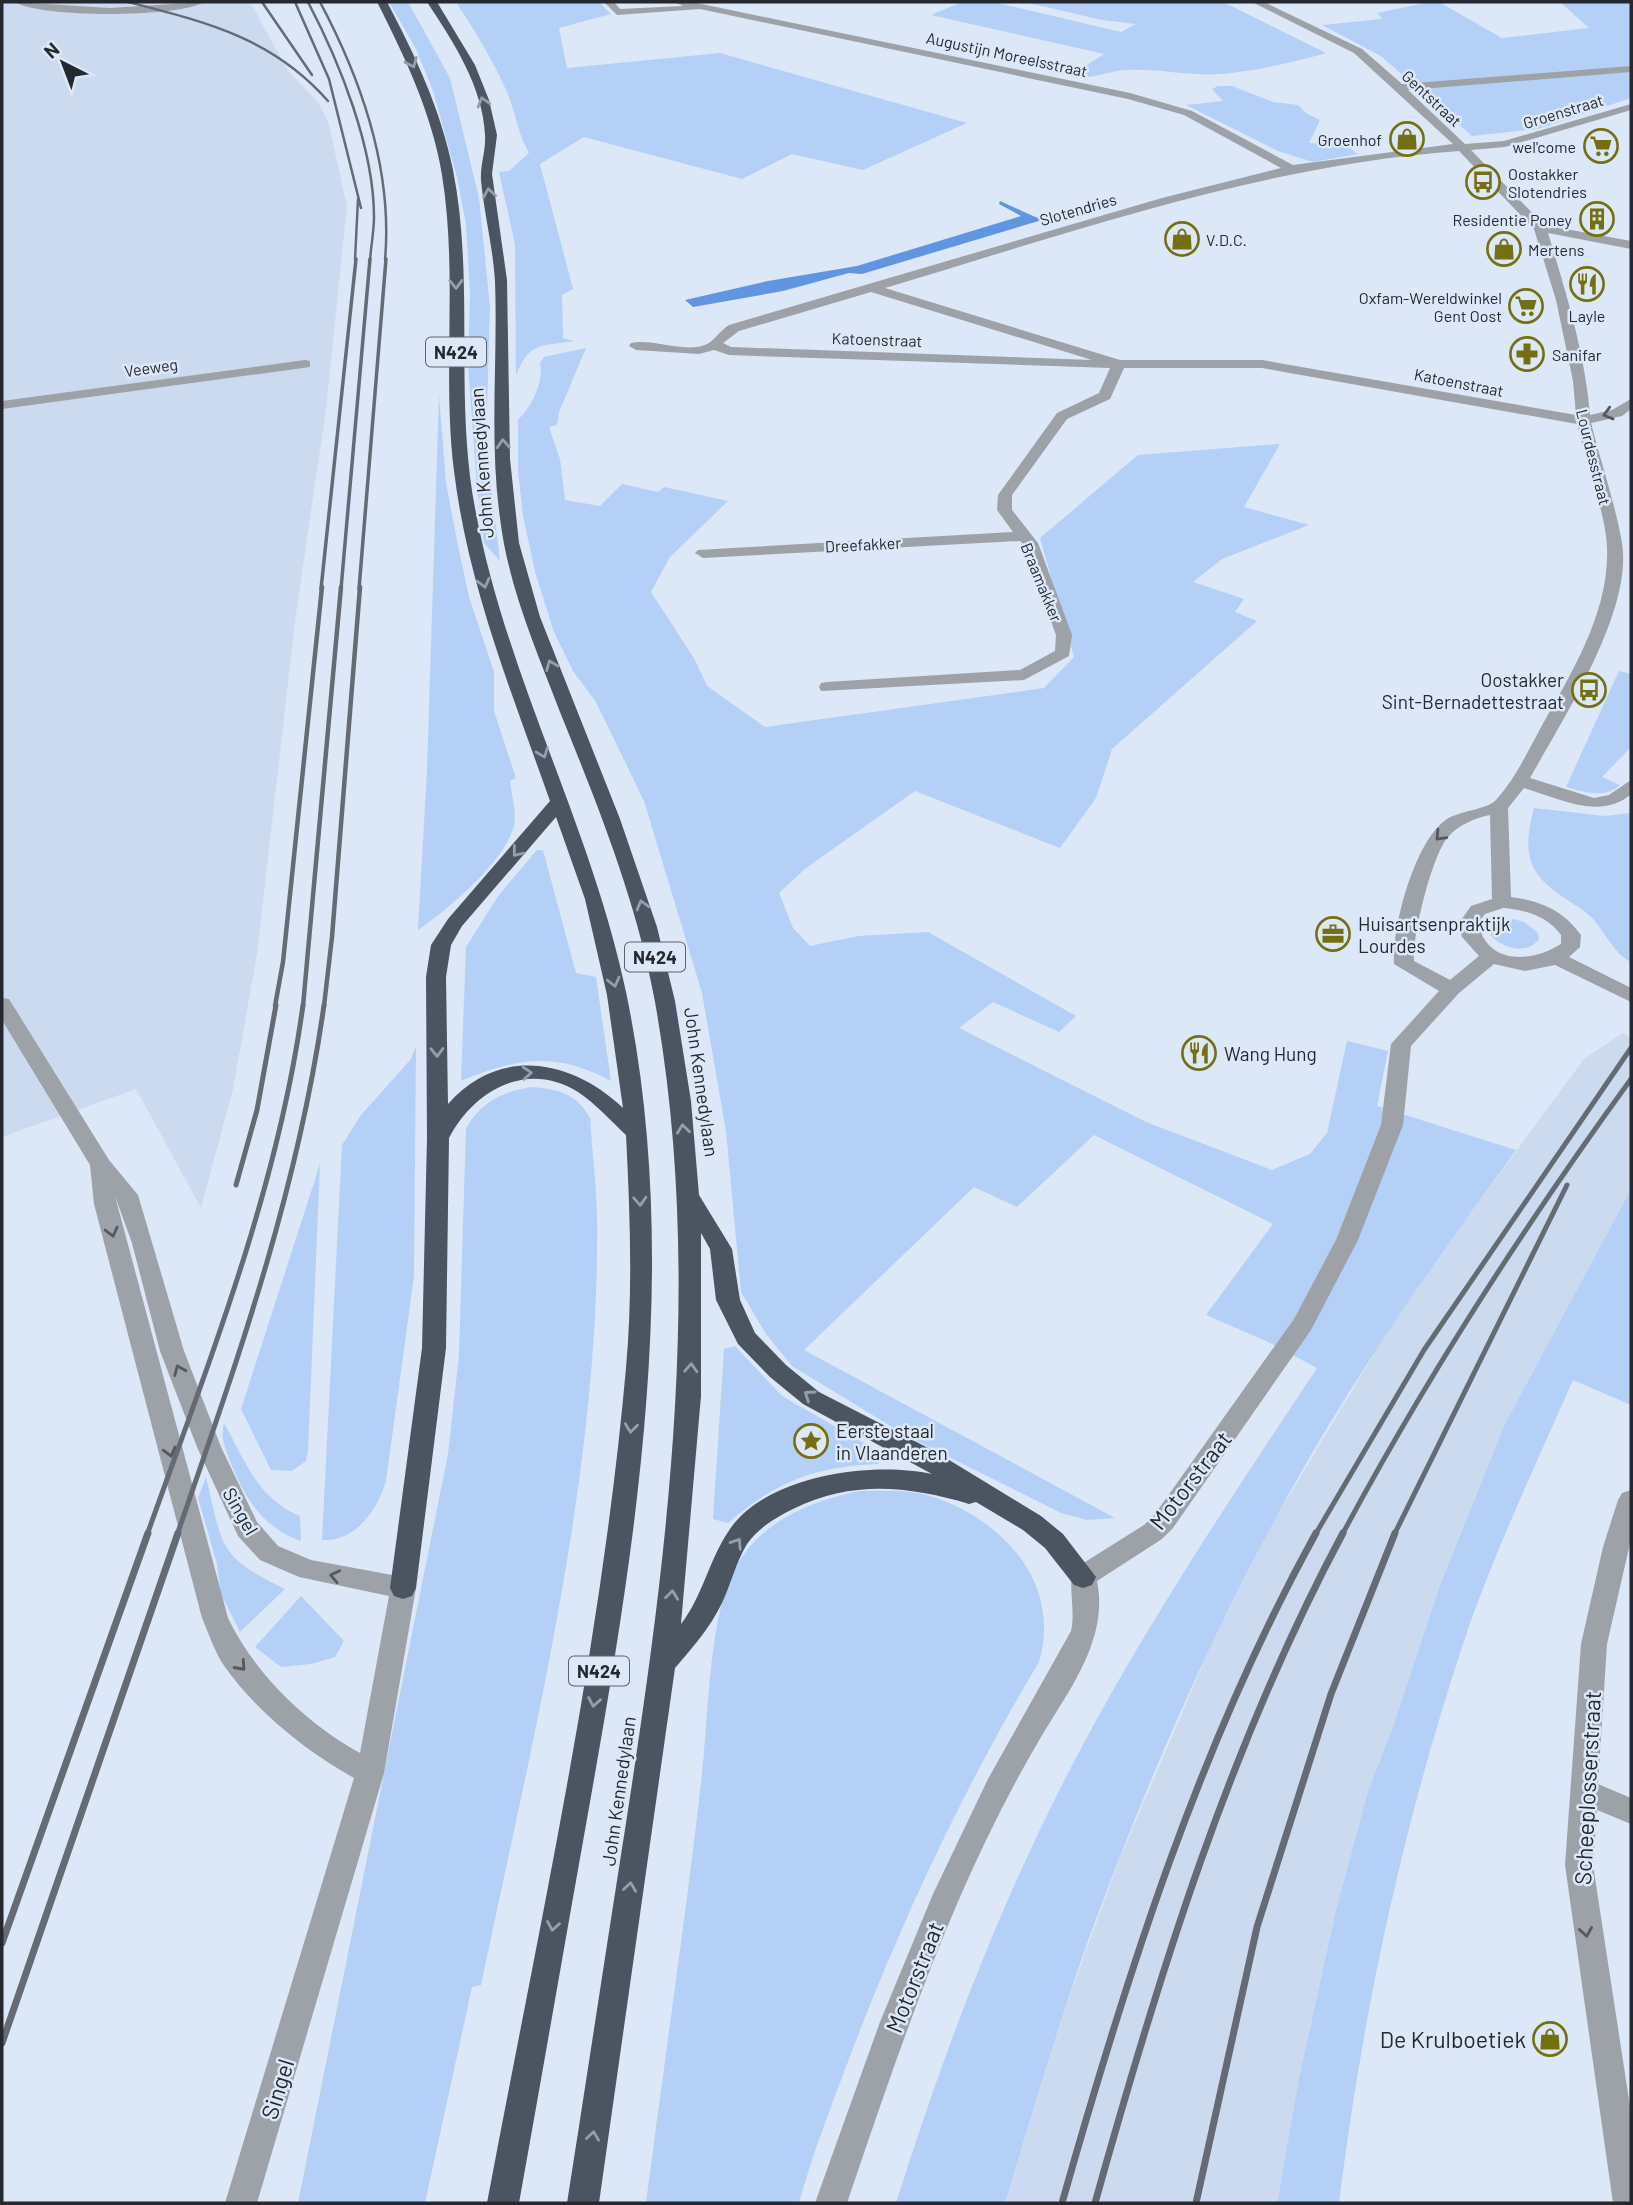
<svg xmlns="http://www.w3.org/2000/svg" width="1633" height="2205" font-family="Barlow,sans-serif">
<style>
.built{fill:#ccdaf0}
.green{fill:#b4d0f7}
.water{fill:#6096e1}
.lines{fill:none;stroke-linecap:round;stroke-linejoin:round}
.minor{fill:#9da1a8;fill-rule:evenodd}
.highway{fill:#4b5461;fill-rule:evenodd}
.rail-far4{stroke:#656b75;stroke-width:2.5}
.rail-far3{stroke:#656b75;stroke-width:3.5}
.rail-far2{stroke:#656b75;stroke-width:4.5}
.rail-far1{stroke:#656b75;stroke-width:5}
.rail{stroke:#656b75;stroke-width:7}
.oneway{stroke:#949eac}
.oneway2{stroke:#55595f}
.labels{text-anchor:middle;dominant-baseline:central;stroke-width:5;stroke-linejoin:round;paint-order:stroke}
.far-street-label{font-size:16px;fill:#25292f;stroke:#dce7f7}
.far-poi-label{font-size:16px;fill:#25292f;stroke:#dce7f7;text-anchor:end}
.shield{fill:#dce7f7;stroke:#5c626b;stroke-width:2}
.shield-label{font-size:18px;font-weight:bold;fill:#25292f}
.street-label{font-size:19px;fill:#25292f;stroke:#dce7f7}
.poi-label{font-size:19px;fill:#25292f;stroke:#dce7f7;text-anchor:start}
.near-street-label{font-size:23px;fill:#25292f;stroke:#dce7f7}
.near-poi-label{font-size:23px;fill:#25292f;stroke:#dce7f7;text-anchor:end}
</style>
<rect width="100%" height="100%" fill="#dce7f7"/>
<g class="built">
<polygon points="2,2 250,2 288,71 317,101 328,121 347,206 326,409 295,621 257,954 233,1089 201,1208 136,1089 2,1137"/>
<polygon points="1623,1033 1631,1038 1631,1189 1505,1424 1440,1585 1393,1727 1368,1791 1336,1910 1299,2078 1277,2203 1005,2203 1063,2014 1120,1858 1211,1645 1272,1524 1383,1339 1452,1238 1584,1059"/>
</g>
<g class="green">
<polygon points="389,2 408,2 450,78 479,198 490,307 486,444 500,561 484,543 477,487 468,365 470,294 466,224 457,177 433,91 416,49"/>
<path d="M456,2H599L611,14L559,28L567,68L720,53L967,123L863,170L792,154L742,179L584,137L540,164L573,289L562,295L563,338L574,341C542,346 528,342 516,376L515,244L499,172L509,171L529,153C517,132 516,113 507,92C493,60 475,31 456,2Z"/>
<path d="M962,2H994L1121,32L1136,24L1102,20L1024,2H1223L1326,53C1290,63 1234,77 1197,74C1173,73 1151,69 1127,70C1104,71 1093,81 1070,76L1104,54L931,15Z"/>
<polygon points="1430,2 1439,2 1502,38 1589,28 1560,2 1631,2 1631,98 1538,129 1472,136 1381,56 1322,25 1382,19 1377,13"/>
<polygon points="1218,86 1232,86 1273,102 1298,105 1306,113 1320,120 1309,143 1347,146 1358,154 1313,162 1278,151 1186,105 1223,101 1212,89"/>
<path d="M586,348L559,412L557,425L549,427L560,459L565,500L600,506L622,484L658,492L664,487L728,501L670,557L651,592L695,660L707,686L765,727L1044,688L1074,657L1040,538L1138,455L1280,444L1244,507L1309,525L1222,559L1193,582L1244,599L1235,612L1257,621L1112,749L1096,798L1060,848L915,791L806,868L779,893L793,928L810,946L858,936L928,932L1076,1016L1059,1032L993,1002L959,1028L1146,1122L1272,1170L1310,1154L1327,1133L1347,1041L1388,1051L1377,1106L1516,1150C1428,1271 1341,1394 1271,1527C1200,1659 1141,1797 1089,1938C1058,2025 1032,2115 1005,2203H896C941,2060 994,1919 1062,1785C1136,1639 1227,1504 1317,1368L1266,1341L1206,1315L1273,1224L1094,1135L1017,1207L974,1187L804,1350L1115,1518L1087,1520L1061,1513L907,1436L792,1366L766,1334L741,1292L726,1131L702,993L644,801L596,702L573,671L554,632L535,572L523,516L518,470V420C532,406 544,382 540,363L544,357Z"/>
<path d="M439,395L446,483L458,546L469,597L494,672V711L516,778L510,781C511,794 517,812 514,825C507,860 446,911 418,930L427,770Z"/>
<path d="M1619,671L1631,674V747L1602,777L1620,785C1605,799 1584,792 1566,787Z"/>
<path d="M1534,808L1605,816L1631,813V962C1613,953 1606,933 1592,918C1585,910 1574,905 1566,899C1527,873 1522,854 1534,808Z"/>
<path d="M537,850H543L576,973L596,977L611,1081C556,1051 516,1058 461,1081L466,947L499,895Z"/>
<path d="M1513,919L1524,922L1538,933L1539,939C1527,955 1504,949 1491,936L1490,929L1493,923Z"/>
<path d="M416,1046L414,1276L386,1481C378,1509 356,1542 322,1540L342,1145L361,1115L411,1059Z"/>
<path d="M532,1087C558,1089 577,1094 590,1118C592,1150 596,1182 597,1214C601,1469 533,1736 481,1985L472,1987L425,2203H298L448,1454L459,1355L466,1128C482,1101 502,1092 532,1087Z"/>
<polygon points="320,1164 308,1450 306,1461 292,1471 271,1470 241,1409"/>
<path d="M1631,1189V1405L1573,1380C1537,1462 1498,1544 1468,1629C1405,1815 1363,2009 1339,2203H1277L1299,2078L1336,1910L1368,1791L1393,1727L1440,1585L1505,1424Z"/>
<path d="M735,1346L782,1396L883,1454L878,1464C816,1466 775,1482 728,1523L713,1519L724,1349Z"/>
<path d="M224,1423C246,1462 257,1498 300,1516L301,1541C265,1529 246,1500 232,1466C226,1450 220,1440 224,1423Z"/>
<path d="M206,1477C223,1547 217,1556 285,1589L240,1632L221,1594L217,1564L198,1498Z"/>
<path d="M859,1491C883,1491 910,1489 933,1497C1004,1520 1062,1585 1039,1662C966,1784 906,1911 855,2043C835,2096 814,2149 799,2203H646C664,2063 685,1923 701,1783C708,1726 708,1636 728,1584C750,1526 803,1503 859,1491Z"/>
<polygon points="301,1596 344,1641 335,1657 311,1664 281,1667 255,1647"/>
</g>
<polygon class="water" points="1000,201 1042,220 862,274 849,273 783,291 693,307 685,300 768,281 857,266 1021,216 999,204"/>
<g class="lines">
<g class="minor">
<path d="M15,2L110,8L204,2C179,18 39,18 15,2Z"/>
<path d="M604,2H614L620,9L683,6L674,2H692L1130,93L1192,111L1293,165L1453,144L1354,53L1252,2H1264L1362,49L1402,84L1631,66V72L1408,90L1465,144L1504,141L1631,104V110L1505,147L1471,150L1544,225L1631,241V249L1548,233C1566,293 1585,353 1590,415L1612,410L1631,399V409L1622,416L1591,423C1601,463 1615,503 1622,543C1633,611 1563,719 1530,778L1594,798L1609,795L1631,780V794C1601,821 1558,798 1524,788L1508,808L1511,897C1541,901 1563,910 1581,935L1580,947L1569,957L1631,988V1002L1555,965L1525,971L1494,964L1459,993L1411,1046L1403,1125L1358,1240L1311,1330L1173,1528L1162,1539L1097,1581C1109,1639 1069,1690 1041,1737C955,1882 901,2044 847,2203H815L880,2022L933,1894L988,1779L1071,1631C1076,1611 1067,1582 1074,1569L1144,1525L1155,1514L1294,1319L1336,1240L1381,1125L1391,1044L1439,991L1394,964C1392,926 1415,840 1447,819C1460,811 1488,809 1496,800C1515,779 1527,753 1540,729C1571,674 1610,612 1607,547C1606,515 1585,458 1577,424L1262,368H1124L1110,399L1067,419L1012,495V510L1038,543L1072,635L1069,656L1024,680L821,691L819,687L821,683L827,682L1020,670L1055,651L1056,635L1023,544L1020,541L703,558L695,553L698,550L1013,532L997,510L998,495L1057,413L1099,393L1110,368L729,355L714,350L699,354L636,350L629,346L631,343C654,338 688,355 709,343C716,338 721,330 729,325L1162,198L1281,168L1184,115L1128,99L700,9L617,15ZM1459,151L1534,229L1556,300L1573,381L1576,415L1262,360H1120L885,288C1073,232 1262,165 1459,151ZM871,292L1092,360L731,347L723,343L739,331ZM1490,815L1492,899L1471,906L1459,923L1462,937L1479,956L1450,980L1414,961C1412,937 1432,855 1448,837C1458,825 1475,818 1490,815ZM1503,908C1526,910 1547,916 1561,935V944C1531,963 1487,965 1478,923L1485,914Z"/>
<polygon points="305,360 310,361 310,367 2,409 2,401"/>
<path d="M2,998L9,999L109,1160L138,1195L184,1351L221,1447L257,1522L278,1546L311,1560L403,1577L412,1580L416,1588L384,1773L257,2203H225L354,1778C306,1751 258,1713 225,1667C215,1653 209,1634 202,1618L94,1204L90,1165L2,1020ZM115,1196L132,1243L160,1351L197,1447L238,1536L260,1560L299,1577L389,1596L360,1753C306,1723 255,1674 228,1618Z"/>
<polygon points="1631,1490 1631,1539 1607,1644 1598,1784 1631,1798 1631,1824 1597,1810 1593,1865 1631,2113 1631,2203 1613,2203 1565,1865 1581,1644 1603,1547 1618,1500 1622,1493"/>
</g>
<g class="highway">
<path d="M377,2H387C415,55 441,110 453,170C475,281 454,396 475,508C506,677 591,825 626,992C682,1260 637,1536 590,1802C566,1936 543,2070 519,2203H487C539,1926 601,1649 626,1368C633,1291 630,1213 626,1135C611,1121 596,1104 578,1092C527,1060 474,1090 449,1138L446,1348L416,1588L412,1596L403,1599L394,1596L390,1588L422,1348L427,1138L426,977L431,945L448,919L550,801C512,693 468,586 454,471C442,373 458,273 442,175C432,114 405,57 377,2ZM556,817L585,899L607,995L623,1108C571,1059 499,1046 448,1104L446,977L451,945L462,926Z"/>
<path d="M427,2H437L475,65L489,100L497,135L492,174L507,280L510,459L519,543L540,617L620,819L657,927L675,1001L691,1101L699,1195L732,1249L740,1300L755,1333L786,1365L819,1392L936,1452L1041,1516L1063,1534L1096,1577L1092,1585L1083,1588L1074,1585L1045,1548L1023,1530L976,1502L969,1504C908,1486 852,1480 793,1509C775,1518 758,1528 747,1544C736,1562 731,1584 722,1603C710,1628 693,1647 675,1668L599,2203H567C587,2076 606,1950 626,1823C668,1551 704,1275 655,1002C637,902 598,806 560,712C536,649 508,586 500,518C489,440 498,360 495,281C493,247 484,214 481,180C480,165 486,151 485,135C483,87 453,41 427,2ZM701,1233L710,1249L716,1300L738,1344L770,1377L803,1404L932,1474C873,1461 767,1475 730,1529C709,1559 703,1596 681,1624L701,1396Z"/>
</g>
<g class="rail-far4">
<path d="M128,2C206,22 273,38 328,101"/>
<polyline points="262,2 312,75"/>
<polyline points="295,2 329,79 361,208"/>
<path d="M308,2C340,63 374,148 374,217C374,231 371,246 370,260"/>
<path d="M320,2C362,81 393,170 385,260"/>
<polyline points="355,260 358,199"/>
</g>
<g class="rail-far3">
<polyline points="321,589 356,259"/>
<polyline points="341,589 370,259"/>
<polyline points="359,589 386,259"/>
</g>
<g class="rail-far2">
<polyline points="275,1006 283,962 322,587"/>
<polyline points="303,1006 341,587"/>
<polyline points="324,1006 332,937 360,587"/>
</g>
<g class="rail-far1">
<polyline points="236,1185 257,1110 276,1005"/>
<path d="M147,1535C209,1361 278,1189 303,1005"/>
<path d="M177,1535C238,1359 298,1190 324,1005"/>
<polyline points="1315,1535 1424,1350 1631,1048"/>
<path d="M1342,1535C1427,1376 1525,1225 1631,1079"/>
<polyline points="1394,1535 1567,1185"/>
</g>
<g class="rail">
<polyline points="2,1943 148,1533"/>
<polyline points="2,2043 178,1533"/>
<path d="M1062,2203C1127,1974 1200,1743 1316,1533"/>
<path d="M1095,2203C1159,1974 1230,1744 1343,1533"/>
<polyline points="1196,2203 1257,1927 1331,1694 1395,1533"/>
</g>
</g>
<defs><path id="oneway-chevron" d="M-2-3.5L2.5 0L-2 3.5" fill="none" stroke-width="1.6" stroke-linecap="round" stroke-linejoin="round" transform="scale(1.75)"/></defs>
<g class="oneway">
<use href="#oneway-chevron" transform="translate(412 63) rotate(66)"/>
<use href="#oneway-chevron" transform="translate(483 102) rotate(-106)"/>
<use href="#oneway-chevron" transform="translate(489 193) rotate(-99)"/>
<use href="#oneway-chevron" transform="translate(456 284) rotate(89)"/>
<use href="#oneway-chevron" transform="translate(503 444) rotate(-93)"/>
<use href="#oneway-chevron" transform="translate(484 583) rotate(76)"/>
<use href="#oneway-chevron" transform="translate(551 665) rotate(-112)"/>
<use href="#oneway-chevron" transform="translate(543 753) rotate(69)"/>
<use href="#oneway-chevron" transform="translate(517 852) rotate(129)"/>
<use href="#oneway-chevron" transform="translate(642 905) rotate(-106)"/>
<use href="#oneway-chevron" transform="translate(614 982) rotate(76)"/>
<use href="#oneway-chevron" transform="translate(437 1052) rotate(89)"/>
<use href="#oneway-chevron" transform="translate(527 1073) rotate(-4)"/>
<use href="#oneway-chevron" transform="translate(683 1129) rotate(-97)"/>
<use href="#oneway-chevron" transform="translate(640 1201) rotate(87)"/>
<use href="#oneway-chevron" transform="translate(691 1368) rotate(-87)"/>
<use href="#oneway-chevron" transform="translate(809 1395) rotate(-145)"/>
<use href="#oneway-chevron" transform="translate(631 1428) rotate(97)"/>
<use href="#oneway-chevron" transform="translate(737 1543) rotate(-57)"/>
<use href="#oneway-chevron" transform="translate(672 1595) rotate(-83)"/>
<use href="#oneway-chevron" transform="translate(594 1702) rotate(100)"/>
<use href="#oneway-chevron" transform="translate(630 1887) rotate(-82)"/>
<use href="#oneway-chevron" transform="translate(553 1926) rotate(100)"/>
<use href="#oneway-chevron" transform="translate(593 2136) rotate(-82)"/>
</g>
<g class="oneway2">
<use href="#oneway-chevron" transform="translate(1608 414) rotate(164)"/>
<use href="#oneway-chevron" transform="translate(1440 836) rotate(133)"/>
<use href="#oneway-chevron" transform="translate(112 1232) rotate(76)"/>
<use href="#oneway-chevron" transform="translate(179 1370) rotate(-113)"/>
<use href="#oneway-chevron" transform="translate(170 1452) rotate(75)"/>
<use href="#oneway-chevron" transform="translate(335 1576) rotate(-168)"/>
<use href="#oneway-chevron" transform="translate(241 1666) rotate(48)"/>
<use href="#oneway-chevron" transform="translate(1586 1932) rotate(81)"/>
</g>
<defs>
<g id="shop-ring" transform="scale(1.75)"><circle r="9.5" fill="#dce7f7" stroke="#747011" stroke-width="1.5"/><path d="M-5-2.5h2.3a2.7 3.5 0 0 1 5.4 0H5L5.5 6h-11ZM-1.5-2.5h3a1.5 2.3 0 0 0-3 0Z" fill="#747011"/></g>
<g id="supermarket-ring" transform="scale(1.75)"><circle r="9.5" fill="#dce7f7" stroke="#747011" stroke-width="1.5"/><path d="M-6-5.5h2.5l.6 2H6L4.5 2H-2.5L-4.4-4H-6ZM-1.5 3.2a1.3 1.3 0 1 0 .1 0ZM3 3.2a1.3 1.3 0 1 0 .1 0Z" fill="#747011"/></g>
<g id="bus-ring" transform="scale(1.75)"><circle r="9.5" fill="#dce7f7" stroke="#747011" stroke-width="1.5"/><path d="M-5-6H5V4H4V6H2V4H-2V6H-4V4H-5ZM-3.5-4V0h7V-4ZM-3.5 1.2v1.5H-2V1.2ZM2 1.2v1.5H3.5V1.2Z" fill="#747011"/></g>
<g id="building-ring" transform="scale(1.75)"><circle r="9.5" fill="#dce7f7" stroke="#747011" stroke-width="1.5"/><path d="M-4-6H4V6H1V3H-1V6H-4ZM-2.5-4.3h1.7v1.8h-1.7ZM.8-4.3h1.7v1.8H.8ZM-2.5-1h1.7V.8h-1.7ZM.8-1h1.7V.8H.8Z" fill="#747011"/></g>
<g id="restaurant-ring" transform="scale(1.75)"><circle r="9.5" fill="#dce7f7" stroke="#747011" stroke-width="1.5"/><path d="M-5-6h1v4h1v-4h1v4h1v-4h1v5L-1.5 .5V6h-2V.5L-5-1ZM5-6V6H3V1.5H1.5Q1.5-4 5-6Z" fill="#747011"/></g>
<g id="pharmacy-ring" transform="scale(1.75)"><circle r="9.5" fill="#dce7f7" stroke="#747011" stroke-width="1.5"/><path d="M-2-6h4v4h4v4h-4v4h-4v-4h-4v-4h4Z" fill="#747011"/></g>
<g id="office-ring" transform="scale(1.75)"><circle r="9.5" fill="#dce7f7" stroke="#747011" stroke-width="1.5"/><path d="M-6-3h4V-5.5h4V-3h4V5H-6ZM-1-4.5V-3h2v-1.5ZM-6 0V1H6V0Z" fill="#747011"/></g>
<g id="sight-ring" transform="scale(1.75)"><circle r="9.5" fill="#dce7f7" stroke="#747011" stroke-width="1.5"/><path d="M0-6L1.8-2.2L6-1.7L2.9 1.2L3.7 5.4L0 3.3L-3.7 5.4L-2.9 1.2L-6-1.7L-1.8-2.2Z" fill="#747011"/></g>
</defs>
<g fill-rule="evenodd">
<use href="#shop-ring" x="1407" y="139"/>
<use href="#supermarket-ring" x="1601" y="146"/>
<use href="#bus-ring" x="1483" y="182"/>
<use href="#building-ring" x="1597" y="219"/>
<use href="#shop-ring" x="1182" y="239"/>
<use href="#shop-ring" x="1504" y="249"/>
<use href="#restaurant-ring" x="1587" y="284"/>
<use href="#supermarket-ring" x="1526" y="306"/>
<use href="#pharmacy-ring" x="1527" y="354"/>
<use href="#bus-ring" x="1589" y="690"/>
<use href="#office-ring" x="1333" y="934"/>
<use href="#restaurant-ring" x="1199" y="1053"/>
<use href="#sight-ring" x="811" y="1441"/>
<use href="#shop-ring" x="1550" y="2039"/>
</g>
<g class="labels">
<g class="far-street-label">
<text transform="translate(1007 54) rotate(12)">Augustijn Moreelsstraat</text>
<text transform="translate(1432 98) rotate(43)">Gentstraat</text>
<text transform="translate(1563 111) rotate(-17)">Groenstraat</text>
<text transform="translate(1078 209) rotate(-16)">Slotendries</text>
<text transform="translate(877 339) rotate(2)">Katoenstraat</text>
<text transform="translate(151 367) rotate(-8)">Veeweg</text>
<text transform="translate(1459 382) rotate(11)">Katoenstraat</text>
<text transform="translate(1594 457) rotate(76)">Lourdesstraat</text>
<text transform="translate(863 544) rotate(-3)">Dreefakker</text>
<text transform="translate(1042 582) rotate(68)">Braamakker</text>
</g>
<g class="far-poi-label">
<text x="1382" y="139">Groenhof</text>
<text x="1576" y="146">wel'come</text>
<text x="1508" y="173" text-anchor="start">Oostakker<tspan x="1508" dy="18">Slotendries</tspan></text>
<text x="1572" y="219">Residentie Poney</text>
<text x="1206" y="239" text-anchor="start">V.D.C.</text>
<text x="1528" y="249" text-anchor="start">Mertens</text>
<text x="1502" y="297">Oxfam-Wereldwinkel<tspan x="1502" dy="18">Gent Oost</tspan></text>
<text x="1587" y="315" text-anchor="middle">Layle</text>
<text x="1552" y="354" text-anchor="start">Sanifar</text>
</g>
<g class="shield">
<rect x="426" y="337.5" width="60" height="29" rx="5"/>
<rect x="625" y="942.5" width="60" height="29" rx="5"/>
<rect x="569" y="1656.5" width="60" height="29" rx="5"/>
</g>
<g class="shield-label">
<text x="456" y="352">N424</text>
<text x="655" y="957">N424</text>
<text x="599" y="1671">N424</text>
</g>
<g class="street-label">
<text transform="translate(481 463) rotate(-94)">John Kennedylaan</text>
<text transform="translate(702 1082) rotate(82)">John Kennedylaan</text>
<text transform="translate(241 1511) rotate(60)">Singel</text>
<text transform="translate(618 1791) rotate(-82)">John Kennedylaan</text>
</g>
<g class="poi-label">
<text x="1564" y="679" text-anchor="end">Oostakker<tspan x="1564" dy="22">Sint-Bernadettestraat</tspan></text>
<text x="1358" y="923">Huisartsenpraktijk<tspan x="1358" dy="22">Lourdes</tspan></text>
<text x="1224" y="1053">Wang Hung</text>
<text x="836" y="1430">Eerste staal<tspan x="836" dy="22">in Vlaanderen</tspan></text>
</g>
<g class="near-street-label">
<text transform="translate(1190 1480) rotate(-52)">Motorstraat</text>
<text transform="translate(1587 1788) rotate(-87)">Scheeplosserstraat</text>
<text transform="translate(914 1977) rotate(-68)">Motorstraat</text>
<text transform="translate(277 2089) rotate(-73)">Singel</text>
</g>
<g class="near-poi-label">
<text x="1526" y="2039">De Krulboetiek</text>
</g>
</g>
<rect width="1633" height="2205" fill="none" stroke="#25292f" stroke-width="7"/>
<g transform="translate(63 63) rotate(318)" stroke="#dce7f7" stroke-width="5" paint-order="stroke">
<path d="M0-5L12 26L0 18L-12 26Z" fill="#25292f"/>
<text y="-10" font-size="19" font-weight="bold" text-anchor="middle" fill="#25292f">N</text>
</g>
</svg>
